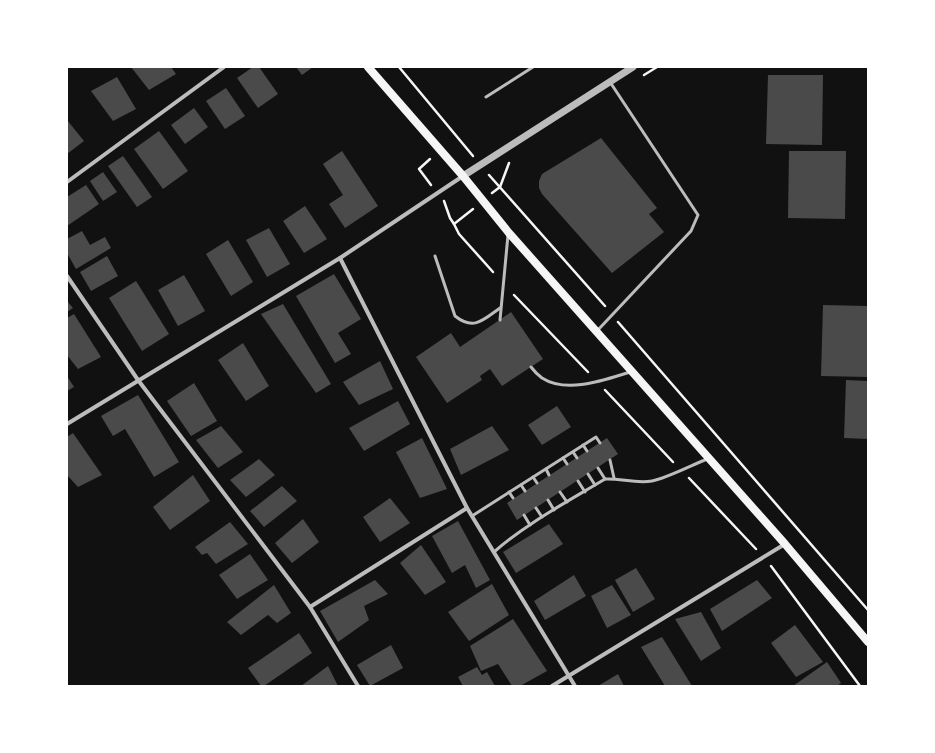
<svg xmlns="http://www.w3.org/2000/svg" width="935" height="753" font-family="Raleway,sans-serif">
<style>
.building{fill:#4a4a4a}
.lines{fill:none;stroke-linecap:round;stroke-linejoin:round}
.path{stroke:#f5f5f5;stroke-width:2.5}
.service{stroke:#bcbcbc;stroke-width:3}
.minor{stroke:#bcbcbc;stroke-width:4}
.tertiary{stroke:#bcbcbc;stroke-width:7}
.secondary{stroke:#f5f5f5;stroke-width:8}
</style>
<rect width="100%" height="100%" fill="#111"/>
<g class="building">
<polygon points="131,67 171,67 176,74 149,90"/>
<polygon points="253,67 259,67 278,94 258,108 237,78"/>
<polygon points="296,67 313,67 302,75"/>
<polygon points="768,75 823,75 822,145 766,144"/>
<polygon points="117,77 136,109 113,121 91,91"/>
<polygon points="226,88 245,116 225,129 206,101"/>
<polygon points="194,108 208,127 185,144 171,125"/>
<polygon points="67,120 84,141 67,154"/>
<polygon points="159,131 188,171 163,189 134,149"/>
<polygon points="601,138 657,208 649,214 664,232 612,273 542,194 539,188 539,181 542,174"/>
<polygon points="342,151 378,206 345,228 329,204 343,195 323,164"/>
<polygon points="789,151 846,151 845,219 788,218"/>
<polygon points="123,156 152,197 137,207 108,166"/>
<polygon points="103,172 117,192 103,201 90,181"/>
<polygon points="86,185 99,204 67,226 67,197"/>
<polygon points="305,206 327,239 304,253 283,221"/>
<polygon points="269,228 290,264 267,277 246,240"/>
<polygon points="82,231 90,245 105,237 111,248 76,269 67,253 67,239"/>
<polygon points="228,240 253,282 231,296 206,254"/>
<polygon points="107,256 118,276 91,291 80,272"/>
<polygon points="334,274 361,319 338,333 351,354 335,363 296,296"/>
<polygon points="184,275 205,311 178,326 158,290"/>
<polygon points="136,281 169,334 142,351 109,298"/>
<polygon points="67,301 73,308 67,312"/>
<polygon points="283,304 331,384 316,393 261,314"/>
<polygon points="823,305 868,306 868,377 821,376"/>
<polygon points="511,312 543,359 502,386 490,369 480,376 482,380 447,403 416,357 451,333 460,347"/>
<polygon points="74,314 101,357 78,369 67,355 67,318"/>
<polygon points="243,343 269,386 246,401 218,360"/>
<polygon points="380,361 393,389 359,405 343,382"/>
<polygon points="67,376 74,387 67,391"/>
<polygon points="846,380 868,381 868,439 844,438"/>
<polygon points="194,383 217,421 191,436 167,401"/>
<polygon points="138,395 179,462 154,477 125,429 113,436 101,416"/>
<polygon points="398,401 410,424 364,451 349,428"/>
<polygon points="557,406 571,427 542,445 528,425"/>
<polygon points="221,426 243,452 218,468 196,440"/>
<polygon points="492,426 509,450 461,475 450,449"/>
<polygon points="73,433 102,475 78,487 67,475 67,437"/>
<polygon points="422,438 447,489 420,498 396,452"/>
<polygon points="607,438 618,454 517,520 507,503"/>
<polygon points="259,459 275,475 246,497 230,480"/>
<polygon points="193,475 210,501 170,530 153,507"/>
<polygon points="282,486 297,501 264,527 250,511"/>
<polygon points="390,498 410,523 380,542 363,517"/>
<polygon points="303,519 319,542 292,563 275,543"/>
<polygon points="458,521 490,580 476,588 465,565 452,573 432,536"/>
<polygon points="230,522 248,544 216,564 207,553 202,555 195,547"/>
<polygon points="549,524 563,544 516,573 503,552"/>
<polygon points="421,545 446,582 425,595 400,563"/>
<polygon points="250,554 268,580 237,599 219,575"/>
<polygon points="636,568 655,599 633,612 615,580"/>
<polygon points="574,575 586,596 545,620 534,601"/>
<polygon points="375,580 388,594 364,606 369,620 338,642 320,611"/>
<polygon points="757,580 772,598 722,631 710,609"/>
<polygon points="492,584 509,615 469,641 448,612"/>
<polygon points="274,585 291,613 277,623 268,615 241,635 227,622"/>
<polygon points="612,585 631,615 607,628 591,596"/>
<polygon points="701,612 721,648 701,661 675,619"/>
<polygon points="513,619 547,671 520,686 512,686 498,664 481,671 470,646"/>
<polygon points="795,625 823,662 796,677 771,643"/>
<polygon points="299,633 312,653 264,686 261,686 248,668"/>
<polygon points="662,637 692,686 665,686 641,647"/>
<polygon points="391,645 403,668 370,686 357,665"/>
<polygon points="827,662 841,683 837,686 793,686"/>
<polygon points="328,666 338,686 301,686"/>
<polygon points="477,667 482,675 487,672 495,686 463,686 458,677"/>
<polygon points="618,674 624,686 598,686"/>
</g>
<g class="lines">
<g class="path">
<polyline points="399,67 473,156"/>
<polyline points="644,75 657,67"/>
<polyline points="430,159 419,169 431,185"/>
<polyline points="489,175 605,306"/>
<polyline points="492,193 500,187 509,163"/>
<polyline points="444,201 450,218 454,224 473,209"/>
<polyline points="454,224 459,234 493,272"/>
<polyline points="514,295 588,372"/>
<polyline points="618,322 868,610"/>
<polyline points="605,390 673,462"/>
<polyline points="689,478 756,549"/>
<polyline points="771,566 860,686"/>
</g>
<g class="service">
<polyline points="486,97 533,67"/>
<path d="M435,256L455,316C474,331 483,320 500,308"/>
<polyline points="500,320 508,235"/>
<polyline points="597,331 691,231 698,215 610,82"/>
<path d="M531,367C534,371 538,375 542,378C567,394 604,380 630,372"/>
<polyline points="583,445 587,451"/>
<polyline points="573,452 577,458"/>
<polyline points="563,458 567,464"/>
<polyline points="610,460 614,478"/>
<polyline points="598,468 605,479"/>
<polyline points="546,469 549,475"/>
<polyline points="588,474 595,485"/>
<polyline points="533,477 537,483"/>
<polyline points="578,481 585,492"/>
<polyline points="521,485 525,491"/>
<polyline points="509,492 513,498"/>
<polyline points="560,492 567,502"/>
<polyline points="548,500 554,510"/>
<polyline points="536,508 542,517"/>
<polyline points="524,515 530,525"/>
<polyline points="472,516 596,437 600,443"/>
<path d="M494,552C527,523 567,502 605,479C620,478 636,484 652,481C667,478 692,465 707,459"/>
</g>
<g class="minor">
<polyline points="67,182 224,67"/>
<polyline points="340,258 467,508 575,686"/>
<polyline points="67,276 138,380 310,607 358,686"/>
<polyline points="67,424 340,258 463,176"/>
<polyline points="310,607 467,508"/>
<polyline points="552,686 785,544"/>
</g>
<polyline class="tertiary" points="463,176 633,67"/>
<polyline class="secondary" points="368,67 463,176 509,233 785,544 868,642"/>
</g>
<rect width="935" height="753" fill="none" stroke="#ffffff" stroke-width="136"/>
</svg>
